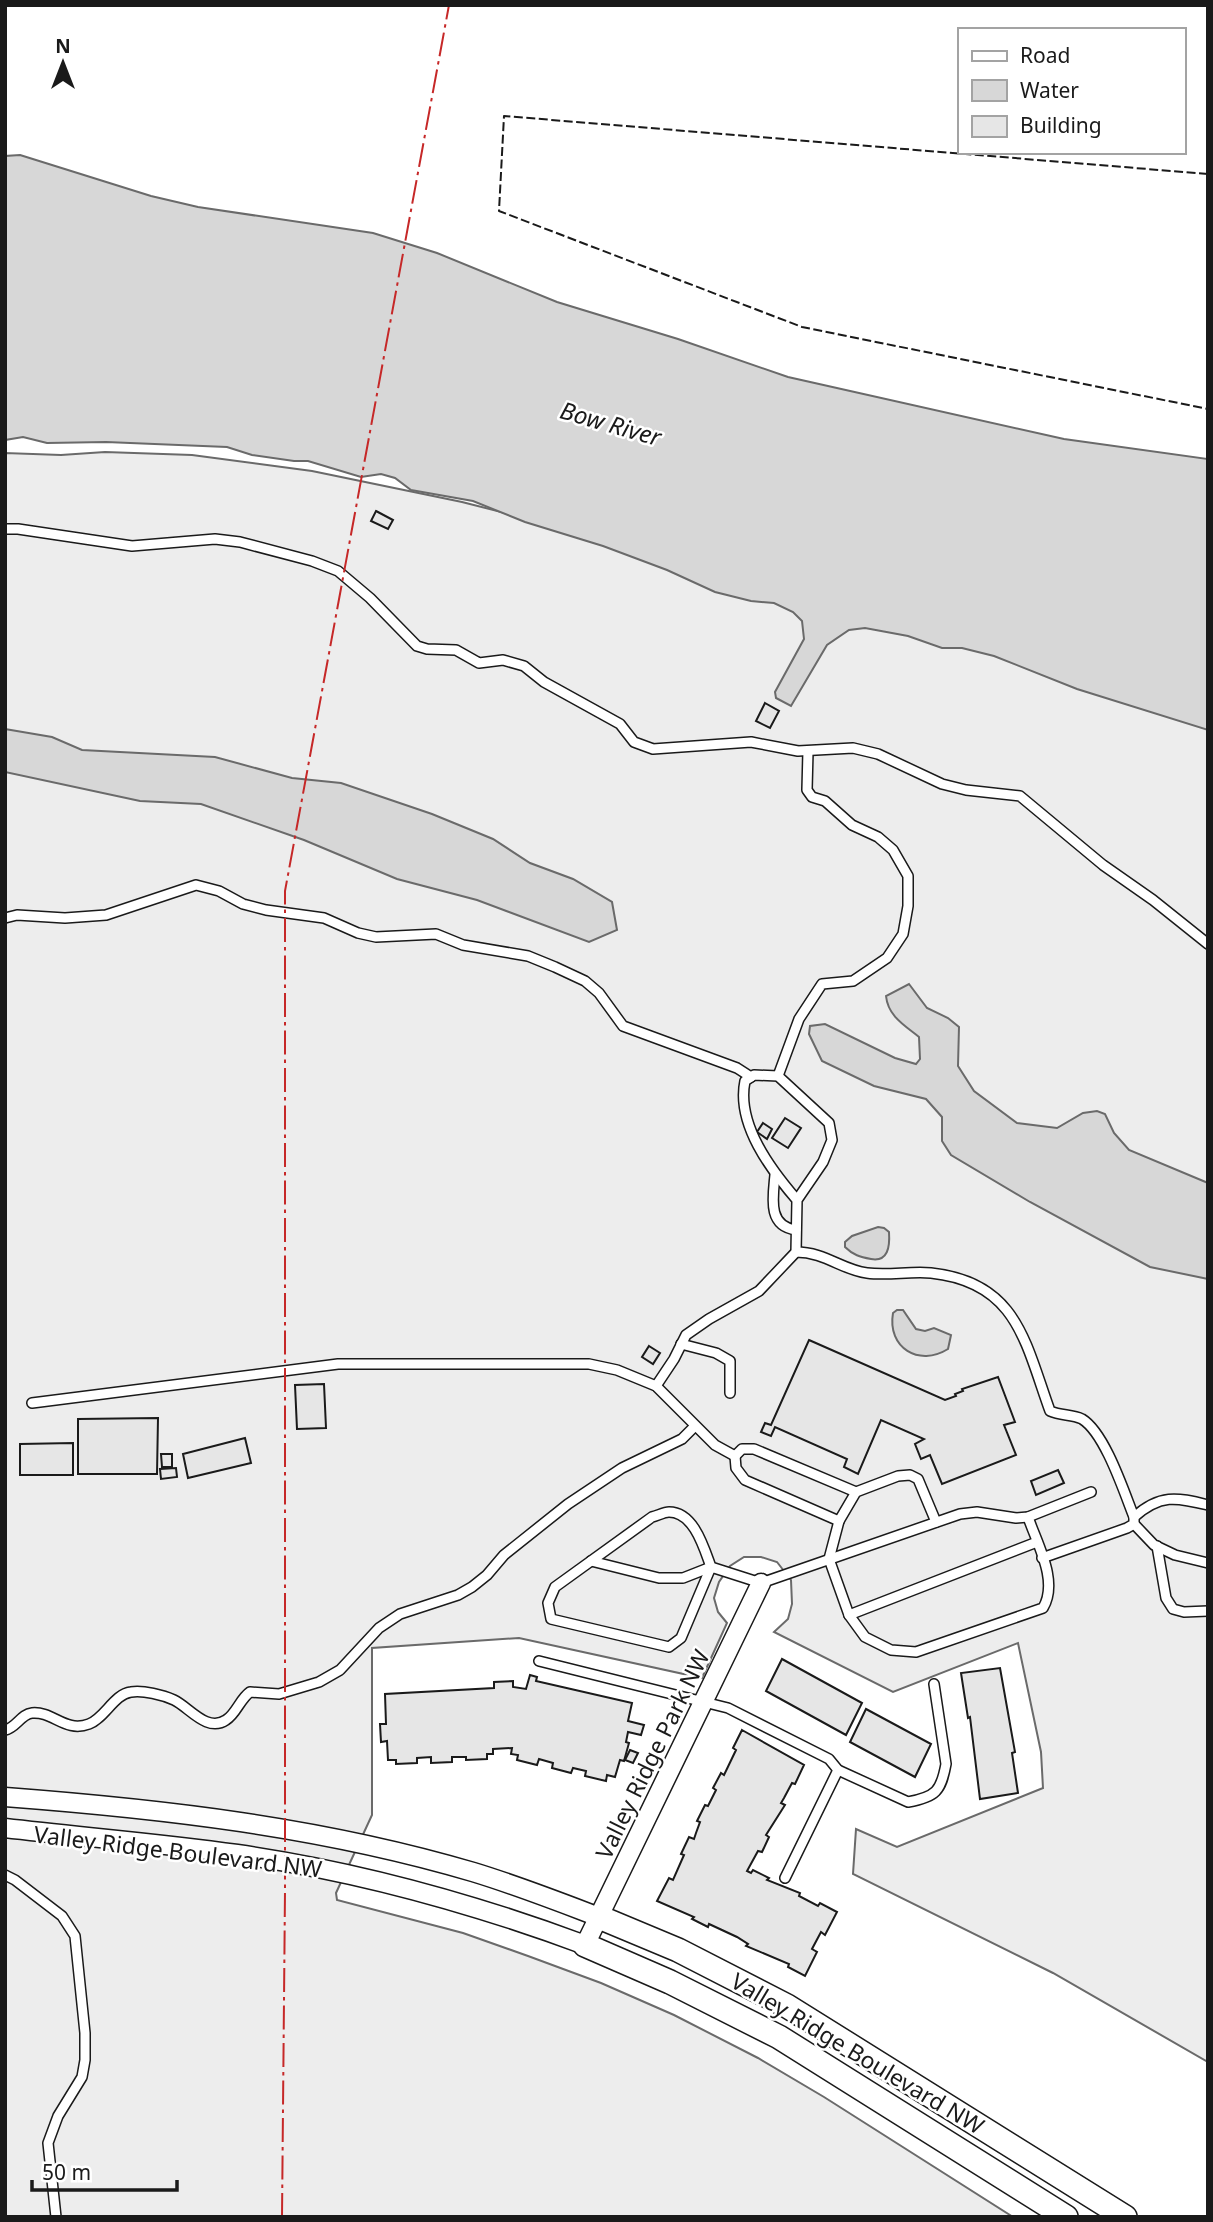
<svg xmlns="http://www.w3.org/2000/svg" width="1213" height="2222" font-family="'Noto Sans',sans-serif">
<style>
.built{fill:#ededed;stroke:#6a6a6a;stroke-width:2}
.water{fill:#d7d7d7;stroke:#6a6a6a;stroke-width:2}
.building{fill:#e6e6e6;stroke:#1a1a1a;stroke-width:2}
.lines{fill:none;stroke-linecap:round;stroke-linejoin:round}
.service-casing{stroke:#1a1a1a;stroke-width:12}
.minor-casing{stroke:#1a1a1a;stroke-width:21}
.tertiary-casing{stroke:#1a1a1a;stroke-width:26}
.service{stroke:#fff;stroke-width:9}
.minor{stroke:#fff;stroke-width:18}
.tertiary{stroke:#fff;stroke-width:23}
.fence{stroke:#1a1a1a;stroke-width:2;stroke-dasharray:9 3.5;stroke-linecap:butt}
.power{stroke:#c62828;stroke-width:2;stroke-dasharray:24 5 3.5 5;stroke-linecap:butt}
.labels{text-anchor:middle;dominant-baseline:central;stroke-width:5;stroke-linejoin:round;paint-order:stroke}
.street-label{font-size:23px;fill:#1a1a1a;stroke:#fff}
.water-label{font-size:24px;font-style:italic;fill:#1a1a1a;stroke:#fff}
</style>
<rect width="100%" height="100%" fill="#fff"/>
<polygon class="built" points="105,452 192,455 312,471 462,502 1008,641 1208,701 1208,2062 1053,1973 853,1874 856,1829 897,1847 1043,1788 1041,1752 1018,1643 893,1692 774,1632 788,1619 792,1604 791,1580 777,1562 761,1557 744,1557 730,1566 719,1582 714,1598 718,1612 727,1623 702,1678 519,1638 372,1648 372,1815 336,1893 337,1900 463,1933 528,1956 601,1983 674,2015 758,2058 824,2097 1013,2217 5,2217 5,453 61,455"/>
<g class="water">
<polygon points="20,155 151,196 198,207 373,233 437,253 557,302 678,339 788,377 1064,439 1208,459 1208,730 1077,689 994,656 962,648 942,648 908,636 865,628 849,630 827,645 791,706 776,698 775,692 804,639 802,621 793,612 774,603 751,601 715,592 667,570 603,546 525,522 473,501 411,490 395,478 381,474 361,477 308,461 294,461 252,455 227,447 106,442 47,443 23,437 5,440 5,156"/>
<polygon points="5,729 52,737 82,750 215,757 292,778 341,783 432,814 493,839 530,863 573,879 612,902 617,930 589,942 477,900 397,879 304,840 201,804 140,801 5,772"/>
<path d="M909,984L927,1008L948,1018L959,1027L958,1066L974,1091L1017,1123L1057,1128L1083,1113L1097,1111L1105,1114L1114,1133L1129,1150L1208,1183V1279L1150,1267L1030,1202L951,1155L942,1141V1117L926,1099L874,1086L822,1061L809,1034L810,1026L825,1024L895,1058L916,1064L920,1059L919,1037C904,1025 888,1016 886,996Z"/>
<path d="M878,1227L884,1228L889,1232C890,1247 888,1262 871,1259C860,1257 853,1255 845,1247V1242L852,1236Z"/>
<path d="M897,1310H903L916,1329L925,1331L934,1328L951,1335L948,1349C919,1367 887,1348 893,1313Z"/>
</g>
<g class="building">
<polygon points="376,511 393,520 388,529 371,521"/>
<polygon points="765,703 779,711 770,728 756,721"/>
<polygon points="785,1118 801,1128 788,1148 772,1138"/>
<polygon points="763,1123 772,1129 767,1139 757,1132"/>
<polygon points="809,1340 945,1400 956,1396 955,1394 963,1391 962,1389 998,1377 1015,1422 1004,1425 1016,1455 942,1484 930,1455 921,1459 915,1444 924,1439 881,1420 858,1474 844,1467 847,1459 775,1427 771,1436 761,1432 765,1423 771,1425"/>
<polygon points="649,1346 660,1353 653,1364 642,1357"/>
<polygon points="324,1384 326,1428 297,1429 295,1385"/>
<polygon points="158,1418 157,1474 78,1474 78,1419"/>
<polygon points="245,1438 251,1463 188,1478 183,1454"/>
<polygon points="73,1443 73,1475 20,1475 20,1444"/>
<polygon points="161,1454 172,1454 172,1467 162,1467"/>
<polygon points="176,1468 177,1477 161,1479 160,1469"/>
<polygon points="1058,1470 1064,1483 1036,1495 1031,1481"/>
<polygon points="782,1659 862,1703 846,1735 766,1691"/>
<polygon points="1000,1668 1015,1752 1012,1753 1018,1793 980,1799 970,1717 968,1718 961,1673"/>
<polygon points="530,1675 537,1677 536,1681 632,1703 628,1721 644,1725 641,1735 628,1732 626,1742 629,1743 624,1761 620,1760 615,1777 607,1775 606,1781 585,1776 586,1771 573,1768 571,1773 552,1768 553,1763 539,1759 537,1765 517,1760 518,1755 511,1754 512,1748 493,1749 493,1754 487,1754 487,1759 466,1760 466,1757 452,1757 452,1762 431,1763 431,1757 417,1758 417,1763 396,1764 396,1760 388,1760 387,1741 381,1742 380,1724 386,1724 385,1694 494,1688 494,1682 513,1681 513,1687 526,1689"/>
<polygon points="866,1709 931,1744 915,1777 850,1742"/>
<polygon points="742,1730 804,1765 795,1784 792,1783 784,1798 781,1803 785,1805 766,1835 769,1837 762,1852 758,1851 747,1871 751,1873 753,1870 769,1878 767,1880 800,1893 799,1896 818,1906 820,1903 837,1912 825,1935 821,1932 812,1949 817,1952 805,1976 788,1967 789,1964 746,1946 748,1944 737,1937 709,1924 708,1927 692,1919 694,1917 657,1901 669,1878 673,1880 684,1855 681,1854 689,1837 694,1839 696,1833 700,1822 697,1821 705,1805 708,1806 716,1790 713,1788 721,1773 724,1775 736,1750 733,1748"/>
<polygon points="630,1750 638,1753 633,1763 625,1760"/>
</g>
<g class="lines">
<g class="service-casing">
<g id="service">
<polyline points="5,529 18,529 132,546 215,539 240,542 312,561 338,571 370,598 417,646 427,649 456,650 479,663 503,660 524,666 544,682 620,724 634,742 653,749 751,742 798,751 853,748 878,754 942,784 966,790 1020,796 1103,865 1153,900 1208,944"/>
<polyline points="5,918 17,915 65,918 106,915 196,885 219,891 243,904 266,910 324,918 358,933 376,937 436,934 463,945 528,956 555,967 585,981 599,993 623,1026 737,1068 751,1077"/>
<polyline points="778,1076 799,1019 822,984 853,981 887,958 903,934 908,906 908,876 893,850 878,837 852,825 825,801 812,797 807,790 808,751"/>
<path d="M775,1175C773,1197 767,1226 796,1230"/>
<path d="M796,1252C825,1252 842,1270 867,1273C888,1276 909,1271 931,1273C1017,1282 1025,1342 1050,1411C1061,1416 1072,1414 1082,1419C1105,1433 1124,1492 1134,1517V1524L1127,1528L1042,1558"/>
<polyline points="681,1344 716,1353 730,1361 730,1393"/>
<path d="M656,1386L674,1359L686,1335L709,1319L759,1291L796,1252L797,1200L823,1162L832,1140L829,1123L778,1076L754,1075L745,1081C736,1124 771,1170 797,1200"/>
<polyline points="32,1403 338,1364 589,1364 617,1370 656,1386 715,1445 735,1456"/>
<polyline points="735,1456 742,1449 754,1449 856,1492"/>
<polyline points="735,1456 736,1468 745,1480 839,1521"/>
<path d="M1134,1517C1160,1494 1176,1497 1208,1505"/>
<path d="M936,1522L918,1479L910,1475L898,1476L856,1492L839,1521L829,1559L849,1615L865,1637L891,1650L916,1652L1043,1608C1059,1581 1037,1544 1028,1517"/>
<polyline points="1134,1524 1154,1545 1175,1555 1208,1563"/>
<polyline points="1157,1546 1166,1598 1173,1609 1184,1612 1208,1611"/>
<polyline points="591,1561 659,1578 683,1578 711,1567"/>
<path d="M711,1567L681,1638L669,1647L551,1619L548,1603L555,1587L652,1517C657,1516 664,1512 669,1512C694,1512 704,1548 711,1567L761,1583L960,1514L977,1512L1016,1518L1028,1517L1091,1492"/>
<polyline points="849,1615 1037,1542"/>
<path d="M539,1661L728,1708L829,1759L838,1770L908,1802C936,1797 941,1791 946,1764L934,1684"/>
<path d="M5,1730C16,1728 21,1714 32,1713C53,1711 65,1733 89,1724C105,1718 114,1694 131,1692C143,1690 163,1695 174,1700C189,1707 207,1733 226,1720C236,1714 240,1699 250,1692L279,1694L319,1682L340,1670L379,1628L400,1614L458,1595L472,1587L487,1575L504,1555L568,1504L622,1468L682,1439L695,1426"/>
<polyline points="5,1875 15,1880 62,1916 75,1936 85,2033 85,2060 82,2077 58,2116 48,2143 56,2217"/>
<polyline points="785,1878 838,1770"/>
</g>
</g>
<g class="minor-casing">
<g id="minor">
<path d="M5,1797C163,1809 321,1827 473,1872C516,1885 557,1901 599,1917"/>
<path d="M5,1828C82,1837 160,1843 237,1854C356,1871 472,1903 585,1945L761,1583"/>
</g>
</g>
<g class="tertiary-casing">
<g id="tertiary">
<polyline points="599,1917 678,1950 787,2006 1125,2217"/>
<polyline points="585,1945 670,1982 779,2037 1066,2217"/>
</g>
</g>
<use href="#service" class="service"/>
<use href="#minor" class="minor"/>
<use href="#tertiary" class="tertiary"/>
<polyline class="fence" points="1208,174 504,116 499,211 802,327 1208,409"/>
<polyline class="power" points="282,2217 285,1891 285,891 449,5"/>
</g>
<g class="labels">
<g class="street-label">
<text transform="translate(652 1754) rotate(-64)">Valley Ridge Park NW</text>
<text transform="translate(178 1851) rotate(7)">Valley Ridge Boulevard NW</text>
<text transform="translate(858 2053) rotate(31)">Valley Ridge Boulevard NW</text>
</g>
<g class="water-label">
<text transform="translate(611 423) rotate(16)">Bow River</text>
</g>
</g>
<rect width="1213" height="2222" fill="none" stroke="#1a1a1a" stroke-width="14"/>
<rect x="958" y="28" width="228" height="126" fill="#ffffff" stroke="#a3a3a3" stroke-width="2"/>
<rect x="972" y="51" width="35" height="10" fill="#ffffff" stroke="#a3a3a3" stroke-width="2"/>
<text x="1020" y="63" font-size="21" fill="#1a1a1a">Road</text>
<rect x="972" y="80" width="35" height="21" fill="#d7d7d7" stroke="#a3a3a3" stroke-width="2"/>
<text x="1020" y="98" font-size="21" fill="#1a1a1a">Water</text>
<rect x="972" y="116" width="35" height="21" fill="#e6e6e6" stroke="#a3a3a3" stroke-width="2"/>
<text x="1020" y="133" font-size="21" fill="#1a1a1a">Building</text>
<g transform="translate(63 63)" stroke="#ffffff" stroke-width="5" paint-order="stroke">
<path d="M0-5L12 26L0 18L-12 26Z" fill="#1a1a1a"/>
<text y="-10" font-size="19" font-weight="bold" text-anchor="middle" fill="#1a1a1a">N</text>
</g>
<path d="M32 2180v10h145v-10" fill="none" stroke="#1a1a1a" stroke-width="3.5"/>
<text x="42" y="2180" font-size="21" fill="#1a1a1a" stroke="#ffffff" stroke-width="5" paint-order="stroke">50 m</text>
</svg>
